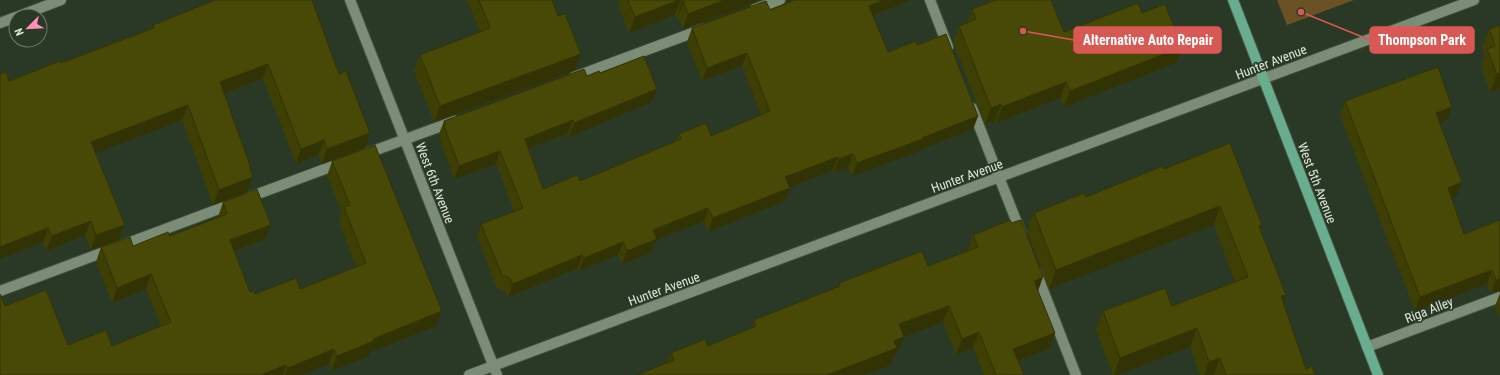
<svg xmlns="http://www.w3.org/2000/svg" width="1500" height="375" font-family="'Roboto Condensed',sans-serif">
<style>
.park{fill:#6a5225}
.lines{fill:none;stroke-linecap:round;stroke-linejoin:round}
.minor-casing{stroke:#475343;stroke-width:12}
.major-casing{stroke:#475343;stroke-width:12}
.minor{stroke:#7c8d77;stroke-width:10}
.major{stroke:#69ad8f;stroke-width:10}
.wall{fill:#3e3f05}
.shaded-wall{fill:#323304}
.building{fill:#484906;stroke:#323304}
.labels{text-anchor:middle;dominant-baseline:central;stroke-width:3.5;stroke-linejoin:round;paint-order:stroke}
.street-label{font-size:13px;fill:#dde6da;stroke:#2a3925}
.leader{fill:none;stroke:#d85854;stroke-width:1.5}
.callout-dot{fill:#d85854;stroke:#2a3925;stroke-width:1.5}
.callout{fill:#d85854;stroke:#d85854;stroke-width:1.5}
.callout-label{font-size:14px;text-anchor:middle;font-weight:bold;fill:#fff}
</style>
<rect width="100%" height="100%" fill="#2a3925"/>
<polygon class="park" points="1277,0 1354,0 1287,25"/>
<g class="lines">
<g class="minor-casing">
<g id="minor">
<polyline points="350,0 497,375"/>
<polyline points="930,0 948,47"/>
<polyline points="755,9 780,0"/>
<polyline points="19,16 61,0"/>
<polyline points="0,23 16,17"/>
<polyline points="574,77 703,29"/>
<polyline points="972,108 1021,233"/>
<polyline points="365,154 455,121"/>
<polyline points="247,198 341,163"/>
<polyline points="1036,272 1076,375"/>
<polyline points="0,291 232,204"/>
<polyline points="1367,347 1500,297"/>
<polyline points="469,375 1474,0"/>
</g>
</g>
<g class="major-casing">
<polyline id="major" points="1233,0 1378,375"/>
</g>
<use href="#minor" class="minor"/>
<use href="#major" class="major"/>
</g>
<g class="wall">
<polygon points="467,0 552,0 575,70 434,122 414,71 420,55 480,32"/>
<polygon points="618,0 757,0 757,2 683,29 678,17 677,18 675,15 629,33 618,5 619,2"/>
<polygon points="990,0 1051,0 1064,32 1142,13 1182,47 1176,63 1064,107 1060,98 996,123 995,120 985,124 953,42 959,26 967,23 972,9 990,2"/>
<polygon points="909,1 873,16 888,52 917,45 978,116 973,129 919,150 918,152 852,176 848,167 834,172 833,170 789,187 790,188 785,201 708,232 704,221 656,240 652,252 622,264 618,255 579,271 578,268 508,297 505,291 497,288 477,237 481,224 514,211 496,164 454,179 440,139 441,136 439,134 444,121 587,76 600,73 652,102 569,137 568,133 528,149 543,189 580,181 676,141 679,134 711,136 761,115 742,66 702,81 687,42 692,28 770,10"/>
<polygon points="153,25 339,74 370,133 365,148 322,164 318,155 296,164 263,79 224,94 253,177 247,192 213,205 182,120 96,153 119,240 91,250 85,235 46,251 43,242 9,81 61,63 152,28"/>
<polygon points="1500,25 1500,88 1490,92 1481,67 1485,54 1482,47 1489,29"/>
<polygon points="1345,101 1452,107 1447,120 1440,123 1457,196 1451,198 1464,234 1500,220 1500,291 1491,293 1487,284 1415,311 1340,115"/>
<polygon points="332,161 436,326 370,352 369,356 331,371 329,364 301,375 0,375 5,306 68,345 112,346 161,326 146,289 112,303 96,262 101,247 133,246 170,236 218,217 223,202 265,239 234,252 250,292 255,294 300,289 356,267 339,222 342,213 327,176"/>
<polygon points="1164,169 1260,230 1283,302 1306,369 1315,375 1200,375 1190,347 1117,375 1113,375 1096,330 1103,311 1172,306 1235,282 1214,225 1049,289 1027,231 1034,213 1086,197"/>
<polygon points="973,235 1038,292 1055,333 1049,349 1018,361 1024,375 984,375 973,348 956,355 943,322 903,337 898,353 894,355 891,365 864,375 637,375 667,362 671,353 708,346 751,329 754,320 838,287 839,283 928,266 967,251"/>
<polygon points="1500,293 1500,318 1495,306"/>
</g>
<g class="shaded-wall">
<polygon points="679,0 681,0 675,15 629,33 635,17"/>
<polygon points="725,0 757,0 757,2 683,29 688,14"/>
<polygon points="884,0 910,0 909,1 864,19 869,6"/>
<polygon points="682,2 684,2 678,17 677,18"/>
<polygon points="1182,47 1176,63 1064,107 1070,91"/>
<polygon points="747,53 742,66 702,81 707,68"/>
<polygon points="581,54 575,70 434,122 440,106"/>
<polygon points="268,64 263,79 214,97 220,82"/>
<polygon points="1500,73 1500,88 1490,92 1497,74"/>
<polygon points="1066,82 1060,98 996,123 1002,107"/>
<polygon points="657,89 652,102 569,137 574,123"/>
<polygon points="1001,104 995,120 985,124 991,108"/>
<polygon points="188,105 182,120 86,157 91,142"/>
<polygon points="1452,107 1447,120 1431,127 1436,113"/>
<polygon points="978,116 973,129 919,150 918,152 852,176 857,163"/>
<polygon points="573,120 568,133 520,152 525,139"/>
<polygon points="370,133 365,148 322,164 327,149"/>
<polygon points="324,140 318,155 296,164 301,149"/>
<polygon points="500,151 496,164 454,179 459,166"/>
<polygon points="853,154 848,167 834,172 839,159"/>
<polygon points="838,157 833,170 780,191 785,177"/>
<polygon points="250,165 245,180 253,177 247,192 213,205 219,190 249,166"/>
<polygon points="1462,182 1457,196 1443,202 1448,188"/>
<polygon points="790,188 785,201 708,232 713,218"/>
<polygon points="1220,206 1214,225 1049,289 1056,270"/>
<polygon points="708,208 704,221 656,240 652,252 622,264 627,251 653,230"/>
<polygon points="91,221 85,235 46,251 52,236"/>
<polygon points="125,225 119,240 91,250 96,235"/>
<polygon points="271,225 265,239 224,255 230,240"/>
<polygon points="1262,225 1255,243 1259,226"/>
<polygon points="48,228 43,242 0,259 0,247"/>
<polygon points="623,242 618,255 579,271 584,258"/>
<polygon points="582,255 578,268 508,297 513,284"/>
<polygon points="1492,270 1487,284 1415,311 1420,297"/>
<polygon points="151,274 146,289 112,303 117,288"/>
<polygon points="1043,277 1037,294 1034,281"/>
<polygon points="1500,279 1500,291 1491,293 1496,280"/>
<polygon points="1286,295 1279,313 1281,296"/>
<polygon points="949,306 943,322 893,341 899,324"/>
<polygon points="442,311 436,326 370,352 369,356 331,371 337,356 373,339"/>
<polygon points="1197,328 1190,347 1117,375 1114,375 1120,358"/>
<polygon points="979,332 973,348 956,355 962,339"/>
<polygon points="1055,333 1049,349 1007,365 1013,349"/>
<polygon points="904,337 898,353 894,355 891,365 864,375 827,375 894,341"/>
<polygon points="334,349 329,364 301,375 285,375 288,368"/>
<polygon points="1220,358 1214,375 1204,375 1209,362"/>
<polygon points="286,365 283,375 261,375"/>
</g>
<g class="building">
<polygon points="215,0 312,0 339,74 346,71 370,133 327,149 324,140 301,149 268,64 220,82 250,165 249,166 253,177 219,190 188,105 91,142 125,225 96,235 91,221 52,236 48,228 0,247 0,74 6,72 9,81 60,61 61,63 154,28 153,25"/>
<polygon points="479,0 552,0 558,16 565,14 581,54 440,106 420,55 490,28"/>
<polygon points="628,0 679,0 635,17"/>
<polygon points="682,0 725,0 688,14 684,2 682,2"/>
<polygon points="794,0 884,0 869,6 888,52 916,41 917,45 946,34 978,116 922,138 923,139 857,163 853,154 839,159 838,157 785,177 790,188 713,218 708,208 653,230 657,239 627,251 623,242 584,258 582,255 513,284 510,278 502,275 481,224 523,208 500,151 459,166 444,126 446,125 444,121 584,69 587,76 599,71 600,73 644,56 657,89 574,123 573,120 525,139 543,189 577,175 580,181 681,139 679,134 706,123 711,136 770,111 747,53 707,68 692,28 766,1 770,10"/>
<polygon points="996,0 1051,0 1064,32 1138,3 1142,13 1165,4 1182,47 1070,91 1066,82 1002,107 1001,104 991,108 959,26 976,19 972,9"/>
<polygon points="1500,25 1500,73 1497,74 1487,49 1495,46 1489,29"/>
<polygon points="1438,67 1452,107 1436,113 1462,182 1448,188 1464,234 1500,220 1500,279 1496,280 1492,270 1420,297 1345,101"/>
<polygon points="1230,143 1262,225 1259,226 1286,295 1281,296 1306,369 1312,366 1315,375 1226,375 1220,358 1209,362 1197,328 1120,358 1103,311 1165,288 1172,306 1248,277 1220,206 1056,270 1034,213 1084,193 1086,197 1163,166 1164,169"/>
<polygon points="375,145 442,311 373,339 374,341 337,356 334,349 288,368 286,365 261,375 0,375 0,294 5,306 46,290 68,345 106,330 112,346 171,322 151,274 117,288 101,247 130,237 133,246 168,232 170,236 227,214 223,202 257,189 271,225 230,240 250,292 254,291 255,294 296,278 300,289 366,263 344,207 350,205 332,161"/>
<polygon points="1010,220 1011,223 1021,220 1043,277 1034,281 1055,333 1013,349 1024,375 996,375 979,332 962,339 949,306 899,324 904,337 894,341 897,348 827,375 637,375 674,360 671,353 705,339 708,346 756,326 754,320 840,286 839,283 922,251 928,266 978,247 973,235"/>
</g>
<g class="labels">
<g class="street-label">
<text transform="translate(1271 62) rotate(-21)">Hunter Avenue</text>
<text transform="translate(967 176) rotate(-20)">Hunter Avenue</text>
<text transform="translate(435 183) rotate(69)">West 6th Avenue</text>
<text transform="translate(1317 183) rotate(69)">West 5th Avenue</text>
<text transform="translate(664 289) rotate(-20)">Hunter Avenue</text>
<text transform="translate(1429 310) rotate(-21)">Riga Alley</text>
</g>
</g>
<path class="leader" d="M1023 31L1074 40M1301 12L1370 40"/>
<g class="callout-dot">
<circle cx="1023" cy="31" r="4"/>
<circle cx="1301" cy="12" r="4"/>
</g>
<g class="callout">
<rect x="1074" y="27" width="147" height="26" rx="4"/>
<rect x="1370" y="27" width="104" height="26" rx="4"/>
</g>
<g class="callout-label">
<text x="1148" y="45">Alternative Auto Repair</text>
<text x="1422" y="45">Thompson Park</text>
</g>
<g transform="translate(28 28) rotate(246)"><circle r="19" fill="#2a3925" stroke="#727e6d"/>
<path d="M0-3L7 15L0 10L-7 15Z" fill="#ff8ebb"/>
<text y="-6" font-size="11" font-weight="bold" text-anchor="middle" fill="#dde6da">N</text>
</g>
</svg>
